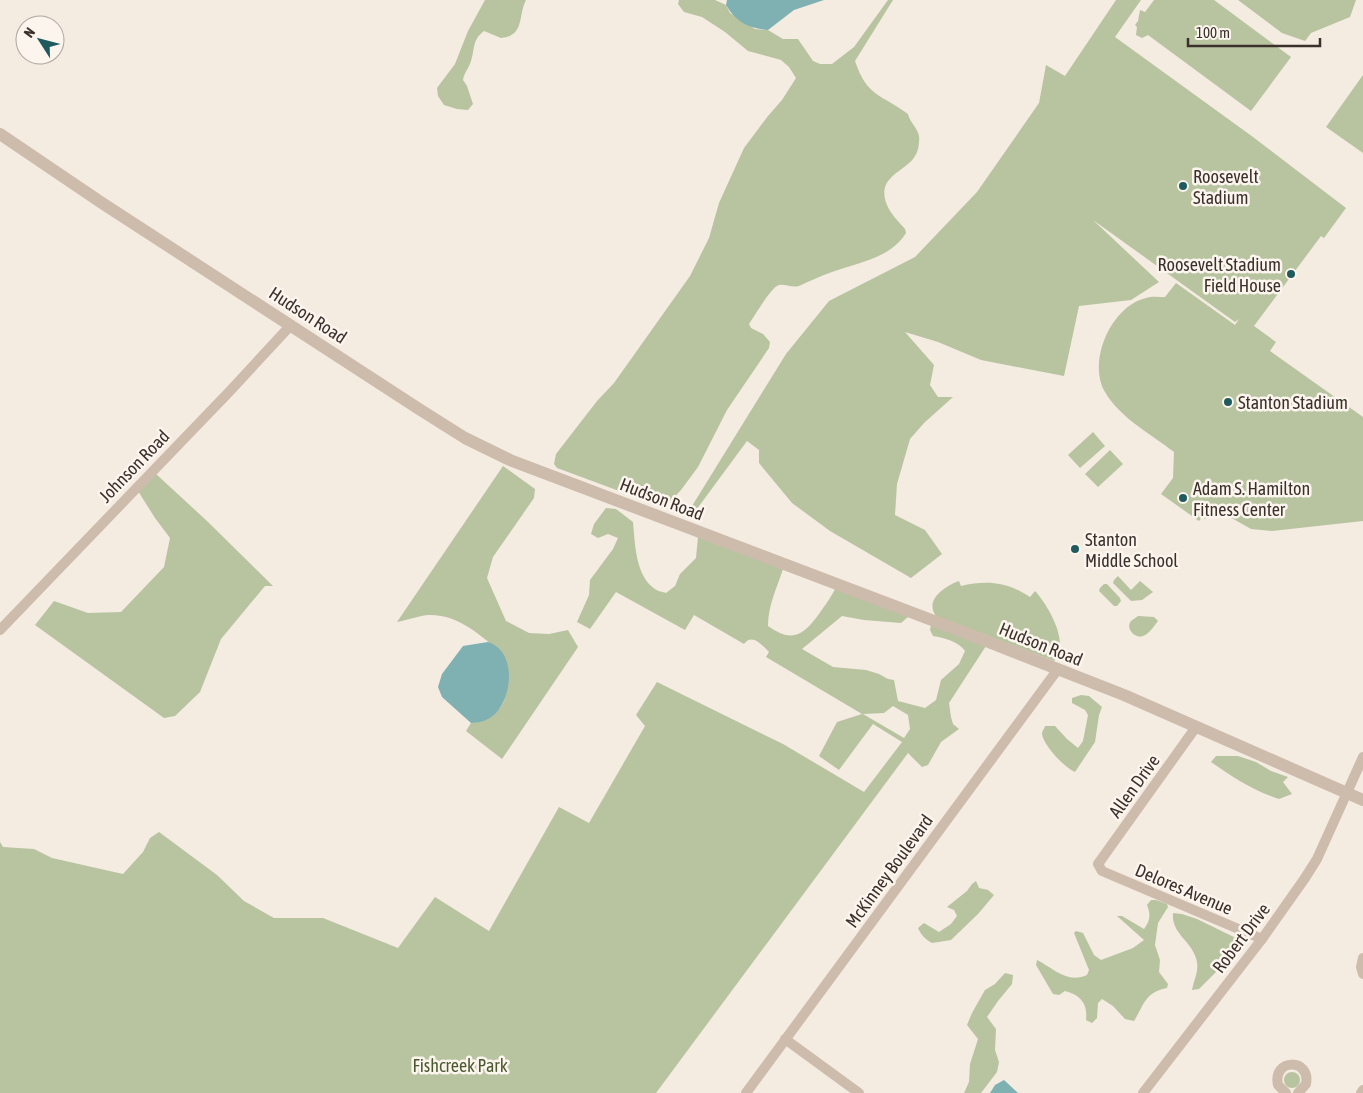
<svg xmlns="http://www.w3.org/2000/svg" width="1363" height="1093" font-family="'Asap Condensed',sans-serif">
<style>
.green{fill:#b8c4a0;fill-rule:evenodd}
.water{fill:#7fb0b2}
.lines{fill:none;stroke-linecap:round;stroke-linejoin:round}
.minor{stroke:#cdbbac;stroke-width:10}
.tertiary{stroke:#cdbbac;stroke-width:12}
.poi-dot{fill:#1f5a5e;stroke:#fbf5ee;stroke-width:2}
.labels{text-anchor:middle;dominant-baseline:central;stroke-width:5;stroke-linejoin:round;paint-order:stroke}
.poi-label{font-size:18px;fill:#3b302b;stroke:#fbf5ee;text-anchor:start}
.street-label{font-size:18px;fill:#3b302b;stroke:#fbf5ee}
.park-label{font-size:18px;fill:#4a5a2e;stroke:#fbf5ee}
</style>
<rect width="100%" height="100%" fill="#f4ebe1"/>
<g class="green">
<path d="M485,0H526C518,15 525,36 501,38L484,31C472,40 475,49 471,61C469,68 464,73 463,80L467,86L473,104L468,110L457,109L444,105L438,96L437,88L455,64L468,31Z"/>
<path d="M679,0H715L726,5L730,13L755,29L768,30L783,39H798L813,61L820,64H832L854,47L888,0H893L855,61C867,97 881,94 908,114C910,124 921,130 919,141C919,145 918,152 915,156C906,172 875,176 887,205C890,213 899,222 905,229L906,233C891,258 857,263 832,272C820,276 810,281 799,286C792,288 785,284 779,285C771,287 754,317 749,324L751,328L763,334L770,342L769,348L727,410L698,467L681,490L668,504L657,505L557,468L554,464L556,454L597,401L614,383L690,276L709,238L719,203L744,148L768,116L782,100L796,78L789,67L781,60L748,51L725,32L702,17L684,12L678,4Z"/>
<path d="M1116,0H1141L1115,37L1253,137L1346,208L1324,238L1321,236L1254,326L1276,342L1270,351L1363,417V521L1272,531L1251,529L1214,508L1205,519L1202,517L1199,521L1161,494L1173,478L1174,452C1151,434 1120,418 1105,392C1087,362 1111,306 1146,298C1151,296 1159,297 1165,297L1176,283L1235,325L1239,319L1235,322L1093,220L1159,282L1131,300L1079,306L1064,376L981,360L938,342L905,332L934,365L930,385L938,397H953L924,423L910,439L897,484L895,515L925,530L942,554L911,578L830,531L792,503L759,463V450L747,441L691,517L692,506L786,354L829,301L915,257L977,192L1039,103L1046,65L1065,76Z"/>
<polygon points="1154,0 1214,0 1291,57 1251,111 1148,35 1142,38 1136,35 1137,27 1135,25 1138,21 1140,10 1145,12"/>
<polygon points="1238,0 1356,0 1350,17 1311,33 1305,41 1282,33"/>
<polygon points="1363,75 1363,153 1326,127"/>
<polygon points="1093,432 1105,446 1080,468 1068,455"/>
<polygon points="1110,450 1123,464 1098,487 1085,474"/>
<path d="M503,466L535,489L534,498L493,557L487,578L506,621L529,633L549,634L568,630L578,647L502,759L466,731L471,723C487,722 503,711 506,694C508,684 504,665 503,654C481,636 459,614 428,615C418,616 407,620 397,622Z"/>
<polygon points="156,474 207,521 273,586 265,586 221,639 200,692 175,716 164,718 35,625 54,601 88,613 121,612 164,567 170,538 155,518 138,491"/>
<path d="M606,508L616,509L633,522C635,542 635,576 655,589C657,591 663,592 666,593L675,586L680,574L696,558L698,537L783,569C777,588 768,605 768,626C792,643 803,636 819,614C825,605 831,598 836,587L909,616L901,623L864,620L842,616L802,649L833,667L866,670L879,674L888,679L894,680L898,701L925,708L936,700L941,680L959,664L965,651C958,641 944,638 933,636L930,630L931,625L986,646L949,703L951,717L953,724L959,729L941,742L928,765L922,767L908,753L656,1093H0V842L3,847L34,849L52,858L123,874L143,852L150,838L159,832L217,875L244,901L274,918H323L398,948L435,897L489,931L559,807L589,823L645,726L636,715L657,682L783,744L864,792L902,742L873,724L839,770L819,756L837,722L862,714L766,657L769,652C762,645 752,633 744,644L694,615L685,630L616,592L590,629L577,622L589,595L590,580L613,549L618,538L608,534L598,538L591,534L594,524ZM893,706L908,715L910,729L904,738L863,714L884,713Z"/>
<polygon points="1118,576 1131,590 1140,581 1153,592 1142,600 1131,601 1113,583 1114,580"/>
<path d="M959,581L961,586C987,580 1007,582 1030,597L1035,591C1048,605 1071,644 1054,661L936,616C924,600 945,586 959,581Z"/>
<polygon points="1104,584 1107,584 1120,598 1121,601 1117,606 1114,606 1099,591 1100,588"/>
<path d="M1138,616L1154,617L1158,621C1154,626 1149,634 1143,636C1135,639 1125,628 1131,621C1133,619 1136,618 1138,616Z"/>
<path d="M1081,695L1089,696L1102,707L1099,715L1095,742L1075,772C1065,768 1042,744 1042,733C1042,732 1045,727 1045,726H1055L1067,739L1078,748L1083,741L1088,715L1085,710L1072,703V698Z"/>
<path d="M1216,756H1238L1256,762L1271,771L1288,777L1283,782L1292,794L1279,799C1252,790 1234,778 1211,762Z"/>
<path d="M976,881L979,888L988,890L994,895L978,914L951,940L932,943C925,939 921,935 918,928L924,923L939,932L951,924L957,916L954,910L947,907L967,891L972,884Z"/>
<path d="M1151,900H1156L1167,904L1168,907L1158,923L1155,945L1160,960L1159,972L1168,984L1167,988C1145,992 1144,1005 1134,1021L1125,1019L1113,1006L1102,999L1098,1003L1097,1018L1092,1023L1086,1020C1088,1003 1080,995 1065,991L1059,995L1053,994L1036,965L1037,960C1053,968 1067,984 1087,975L1089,970L1074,933L1076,931L1083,933L1094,955L1101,960L1133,948L1144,940L1117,916H1122L1144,929C1150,921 1151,915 1147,905Z"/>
<path d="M1173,913L1182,914L1197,919L1240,940L1219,969L1199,989L1192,990C1194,979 1200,970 1196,958C1191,941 1171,933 1173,913Z"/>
<polygon points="1005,973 1013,975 1012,984 998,1001 987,1017 996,1029 995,1050 999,1062 997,1072 981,1093 964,1093 969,1082 970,1064 978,1039 967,1025 972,1013 985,990 995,984"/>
<circle cx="1292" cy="1080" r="8"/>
</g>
<g class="water">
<path d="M727,0H824L794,10L768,30C748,28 736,22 726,5Z"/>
<path d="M488,642C516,651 513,695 496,713C489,720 480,723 471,723L442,697L438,687L442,674L463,646Z"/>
<polygon points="1004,1080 1018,1093 990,1093 995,1085"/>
</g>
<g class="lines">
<g class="minor">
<polyline points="0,630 229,392 291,325"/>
<polyline points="1196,727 1098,864 1102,871 1262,939"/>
<polyline points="1363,958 1361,967 1363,974"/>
<polyline points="785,1039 859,1093"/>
<polyline points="746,1093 1058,669"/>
<polyline points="1143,1093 1262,939 1305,878 1317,859 1363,757"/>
<path d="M1286,1093L1278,1085C1272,1058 1311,1058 1306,1084L1298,1093"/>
<polyline points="1361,1093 1363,1090"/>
</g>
<polyline class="tertiary" points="0,134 102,203 419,409 465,438 510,460 958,630 1124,695 1363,800"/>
</g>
<g class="poi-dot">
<circle cx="1183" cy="186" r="5"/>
<circle cx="1291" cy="274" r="5"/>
<circle cx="1228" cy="402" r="5"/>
<circle cx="1183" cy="498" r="5"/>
<circle cx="1075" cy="549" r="5"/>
</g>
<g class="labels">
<g class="poi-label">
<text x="1193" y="176">Roosevelt<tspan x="1193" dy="21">Stadium</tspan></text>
<text x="1281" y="264" text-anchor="end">Roosevelt Stadium<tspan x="1281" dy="21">Field House</tspan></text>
<text x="1238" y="402">Stanton Stadium</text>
<text x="1193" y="488">Adam S. Hamilton<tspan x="1193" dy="21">Fitness Center</tspan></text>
<text x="1085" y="539">Stanton<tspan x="1085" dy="21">Middle School</tspan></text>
</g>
<g class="street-label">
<text transform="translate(308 315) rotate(33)">Hudson Road</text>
<text transform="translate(134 466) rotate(-46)">Johnson Road</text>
<text transform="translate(662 499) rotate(21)">Hudson Road</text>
<text transform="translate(1041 644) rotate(22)">Hudson Road</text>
<text transform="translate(1134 786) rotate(-54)">Allen Drive</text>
<text transform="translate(889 871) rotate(-54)">McKinney Boulevard</text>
<text transform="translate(1184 889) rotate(23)">Delores Avenue</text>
<text transform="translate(1241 938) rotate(-53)">Robert Drive</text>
</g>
<g class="park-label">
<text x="460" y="1065">Fishcreek Park</text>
</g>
</g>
<g transform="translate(40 40) rotate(306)"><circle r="24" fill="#fbf5ee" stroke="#aea6a0"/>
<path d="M0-4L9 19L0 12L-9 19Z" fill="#1f5a5e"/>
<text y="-8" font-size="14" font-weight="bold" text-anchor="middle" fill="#3b302b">N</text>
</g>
<path d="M1188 38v8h132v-8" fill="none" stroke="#3b302b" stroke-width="2.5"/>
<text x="1196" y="38" font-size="15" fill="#3b302b" stroke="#fbf5ee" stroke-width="4" paint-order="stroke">100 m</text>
</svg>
